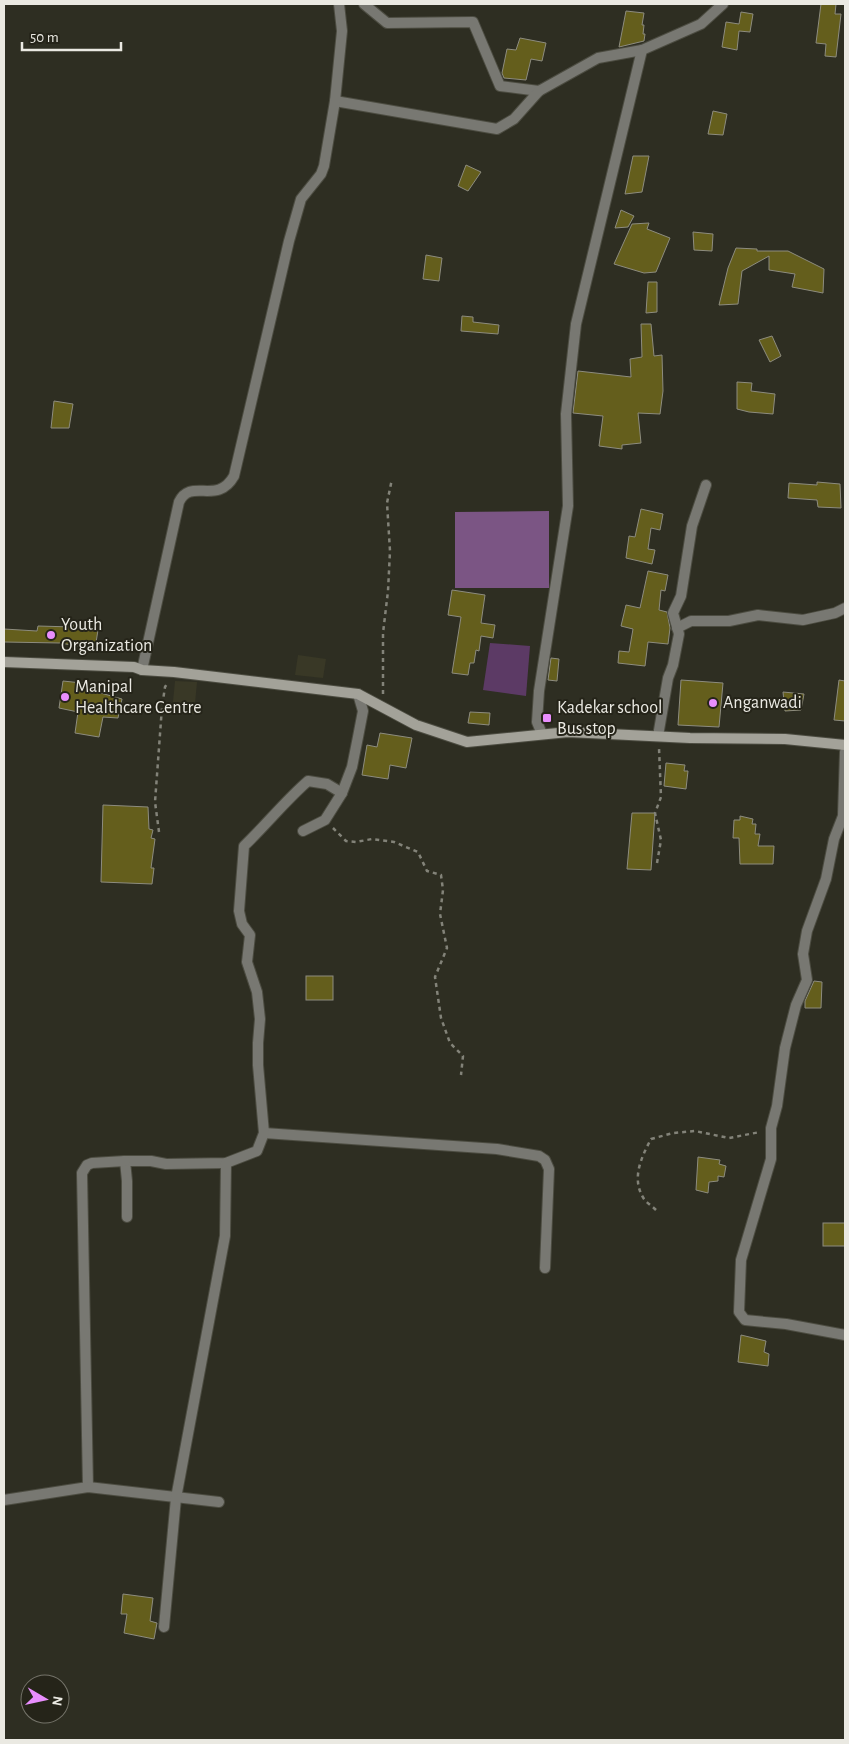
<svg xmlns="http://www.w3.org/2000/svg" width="849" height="1744" font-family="'Alegreya Sans',sans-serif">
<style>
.built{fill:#393826}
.green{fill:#5c3a65}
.water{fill:#7b5584}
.building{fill:#645e1c;stroke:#8d8c7f}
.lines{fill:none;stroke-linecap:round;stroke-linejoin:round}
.street-casing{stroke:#4c4c41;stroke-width:12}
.secondary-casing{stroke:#4c4c41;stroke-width:12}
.path{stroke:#838379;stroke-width:2.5;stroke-dasharray:4 4;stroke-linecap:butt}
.street{stroke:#787872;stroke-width:10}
.secondary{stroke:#a3a299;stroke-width:10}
.poi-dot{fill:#e98efe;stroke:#252419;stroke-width:2}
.labels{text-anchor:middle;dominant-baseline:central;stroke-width:4;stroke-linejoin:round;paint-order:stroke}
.poi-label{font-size:18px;fill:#eae9e2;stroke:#252419;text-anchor:start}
</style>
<rect width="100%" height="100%" fill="#2e2e22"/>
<g class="built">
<polygon points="298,655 326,659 323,678 295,675"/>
<polygon points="175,681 197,682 194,714 172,712"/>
</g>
<polygon class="green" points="490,643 530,646 526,696 483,690"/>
<polygon class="water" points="549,511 549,588 455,588 455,512"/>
<g class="building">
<polygon points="821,4 836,4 835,14 841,14 836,57 825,56 826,44 816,43"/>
<polygon points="626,11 644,13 642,25 644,25 643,34 645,34 644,41 619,47"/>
<polygon points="741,12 753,14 750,32 739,31 737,50 722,47 726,22 739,24"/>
<polygon points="520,38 546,43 542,61 531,59 526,80 504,78 502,73 507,49 516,50"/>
<polygon points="713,111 727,114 723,135 708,134"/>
<polygon points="633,156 649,156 642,192 625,194"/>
<polygon points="466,165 481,172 468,191 458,186"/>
<polygon points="621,210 634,216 628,227 615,228"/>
<polygon points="649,223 647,229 670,238 656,272 644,273 614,264 632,224"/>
<polygon points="693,232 713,234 712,251 694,250"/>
<polygon points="736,248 757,249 757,251 788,251 824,269 823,293 792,287 795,274 769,270 769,256 742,271 738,304 719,305 728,268"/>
<polygon points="426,255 442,258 439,281 423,279"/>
<polygon points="648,282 657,282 657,312 646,313"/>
<polygon points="462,316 473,317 473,322 499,325 498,334 461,331"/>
<polygon points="641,324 651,324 654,356 662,355 663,391 660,414 638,413 641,443 622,445 622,449 599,446 603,416 573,413 578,371 631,377 630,359 642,357"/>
<polygon points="772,336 781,356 770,362 759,340"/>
<polygon points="737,382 752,383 751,391 775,394 773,414 749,412 737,409"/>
<polygon points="54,401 73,404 69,428 51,428"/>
<polygon points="817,482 840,484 841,508 818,507 817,500 788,498 789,483 817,485"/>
<polygon points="641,509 663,514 660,530 651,528 648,549 655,550 652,564 626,558 629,536 635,537"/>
<polygon points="648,571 668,575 665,591 661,590 659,610 667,612 670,628 668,644 648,642 645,666 618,663 619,651 629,652 633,629 621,626 626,605 640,608"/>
<polygon points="452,590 485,595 481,623 495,625 493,638 481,636 479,651 476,650 474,663 470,663 468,675 452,673 461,617 448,615"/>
<polygon points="73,625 98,630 95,649 60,643 4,642 4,629 37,631 38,626 73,627"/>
<polygon points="551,658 559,659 557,681 548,680"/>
<polygon points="681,680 723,683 719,727 678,725"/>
<polygon points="839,680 845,681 845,721 834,720"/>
<polygon points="63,681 91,684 90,690 122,699 118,718 103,717 99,737 75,733 78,712 59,708"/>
<polygon points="783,692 804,694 801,710 785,711"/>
<polygon points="470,712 490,713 489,725 468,723"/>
<polygon points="380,733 412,738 406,768 390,765 388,779 362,775 367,745 377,747"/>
<polygon points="666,763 685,765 684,771 688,771 686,789 664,786"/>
<polygon points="103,805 148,807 149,829 153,830 151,838 155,839 151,868 154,868 152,884 101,882"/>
<polygon points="632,813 655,813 651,870 627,869"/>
<polygon points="740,816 753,819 752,824 756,824 755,834 760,834 758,846 774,846 773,864 740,864 739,838 733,838 734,820 740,820"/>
<rect x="306" y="976" width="27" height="24"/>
<polygon points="814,981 822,982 821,1008 805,1008 805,1001"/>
<polygon points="698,1157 720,1160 719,1164 726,1166 724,1177 718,1176 718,1181 709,1182 708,1193 696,1190"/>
<rect x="823" y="1223" width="22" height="23"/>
<polygon points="741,1335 766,1341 764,1352 769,1354 768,1366 738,1362"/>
<polygon points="123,1594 153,1598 150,1621 157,1623 154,1639 124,1633 127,1614 121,1614"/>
</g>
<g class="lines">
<g class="street-casing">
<g id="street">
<polyline points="364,4 387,23 473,22 500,86 539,91 598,58 642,50 701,24 723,4"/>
<polyline points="335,101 497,129 514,119 539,91"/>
<polyline points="677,628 691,621 729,621 758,615 803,620 835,613 845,608"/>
<path d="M142,670L179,502C191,477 217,506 234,476L289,241L301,199L321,174L324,166L335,101L342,31L339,4"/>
<polyline points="542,734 537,722 539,691 568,506 566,414 576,324 642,50"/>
<polyline points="658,736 668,678 673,665 679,634 673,613 681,596 692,526 706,485"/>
<polyline points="845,752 843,816 834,839 826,879 807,931 803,954 807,980 796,1005 785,1048 777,1106 771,1128 771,1159 741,1260 739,1312 745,1320 786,1324 845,1335"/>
<polyline points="303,831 325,820 342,793 352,767 358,737 363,711 358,694"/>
<polyline points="264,1133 497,1149 539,1156 545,1160 549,1169 545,1268"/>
<path d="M127,1217V1181L125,1161H151L166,1164L226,1163L257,1151L264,1133L258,1065V1043L260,1019L257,992L247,962L250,935L242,924L239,911L244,846C266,825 285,801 308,781L327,784L342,793"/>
<polyline points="88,1487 82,1173 87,1165 92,1163 125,1161"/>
<polyline points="4,1500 88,1487 219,1502"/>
<polyline points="164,1627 176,1498 225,1236 226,1163"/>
</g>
</g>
<g class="secondary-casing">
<polyline id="secondary" points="4,662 134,667 142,670 174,672 358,694 416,725 467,742 568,732 690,738 785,739 845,745"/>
</g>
<g class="path">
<polyline points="383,694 383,633 388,591 390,551 387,503 392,479"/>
<polyline points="333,828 346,841 356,842 372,839 394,842 418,852 427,871 441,875 443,890 440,914 447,948 435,977 441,1018 450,1043 463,1056 461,1075"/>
<polyline points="159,832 155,802 162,707 165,687 168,682"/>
<polyline points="657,863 661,840 655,813 661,797 659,748"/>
<path d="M656,1210C652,1206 647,1203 644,1199C631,1179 641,1158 651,1139L673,1133L695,1131L729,1138L760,1132"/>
</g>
<use href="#street" class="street"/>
<use href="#secondary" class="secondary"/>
</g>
<g class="poi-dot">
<circle cx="51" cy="635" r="5"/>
<circle cx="65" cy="697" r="5"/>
<circle cx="713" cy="703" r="5"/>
<rect x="542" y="713" width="10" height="10" rx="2.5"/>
</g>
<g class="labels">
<g class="poi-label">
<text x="61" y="625">Youth<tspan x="61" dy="21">Organization</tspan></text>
<text x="75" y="687">Manipal<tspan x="75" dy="21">Healthcare Centre</tspan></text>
<text x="723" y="703">Anganwadi</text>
<text x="557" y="708">Kadekar school<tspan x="557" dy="21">Bus stop</tspan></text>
</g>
</g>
<rect width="849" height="1744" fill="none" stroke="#eae9e2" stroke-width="10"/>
<g transform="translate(45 1699) rotate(99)"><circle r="24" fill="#252419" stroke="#747369"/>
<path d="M0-4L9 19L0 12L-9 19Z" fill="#e98efe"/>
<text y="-8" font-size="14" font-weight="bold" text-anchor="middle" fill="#eae9e2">N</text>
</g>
<path d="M22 42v8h99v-8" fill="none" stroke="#eae9e2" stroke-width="2.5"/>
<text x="30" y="42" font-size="15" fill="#eae9e2" stroke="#252419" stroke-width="4" paint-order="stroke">50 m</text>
</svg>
